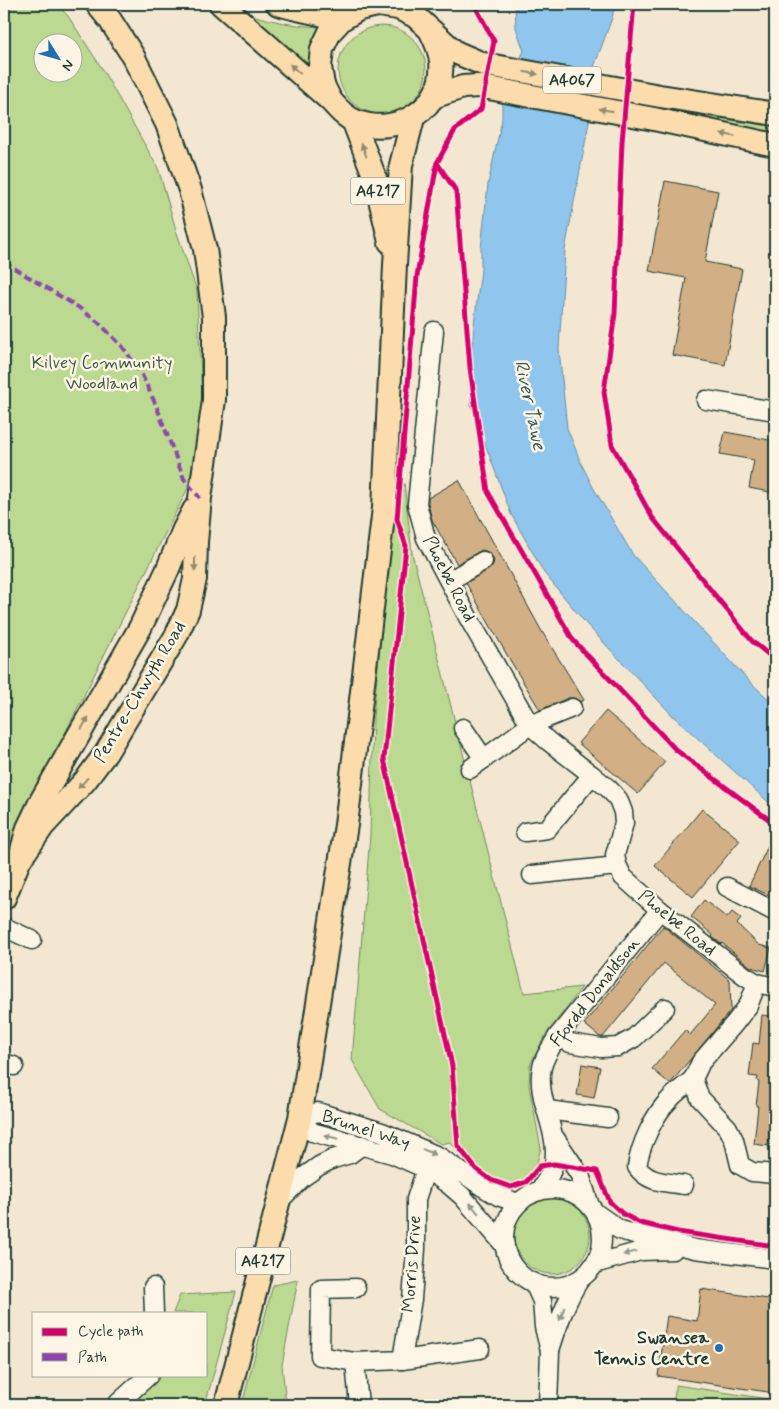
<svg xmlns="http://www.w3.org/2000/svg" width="779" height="1409" font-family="Mynerve,sans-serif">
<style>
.green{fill:#bcd991;stroke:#6e8b62;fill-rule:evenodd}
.water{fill:#90c6ee;stroke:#638fa4}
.building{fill:#d3af85;stroke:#1f3d34}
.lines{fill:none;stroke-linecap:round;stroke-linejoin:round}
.minor-casing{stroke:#1f3d34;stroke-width:21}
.major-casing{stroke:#1f3d34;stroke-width:26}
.minor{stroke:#fcf5e5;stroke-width:18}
.major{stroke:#fcdcac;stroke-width:22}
.quiet{stroke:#8e44ad;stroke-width:4;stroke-dasharray:8 4;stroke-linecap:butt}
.cycleway-casing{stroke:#fcf5e5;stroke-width:8}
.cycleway{stroke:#d6006c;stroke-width:5}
.oneway{fill:#8e8c70}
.oneway2{fill:#8e998c}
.poi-dot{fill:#1f6fb2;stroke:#fcf5e5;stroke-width:2}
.labels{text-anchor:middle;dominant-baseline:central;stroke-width:5;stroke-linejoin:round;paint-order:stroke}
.shield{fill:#fcf5e5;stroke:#617469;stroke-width:1}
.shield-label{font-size:16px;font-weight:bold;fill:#1f3d34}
.park-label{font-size:18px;fill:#3e5c47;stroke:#fcf5e5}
.street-label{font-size:18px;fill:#1f3d34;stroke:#fcf5e5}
.poi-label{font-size:18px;font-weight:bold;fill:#1f3d34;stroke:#fcf5e5;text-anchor:end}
.water-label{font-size:19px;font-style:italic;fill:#365859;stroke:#fcf5e5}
</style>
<rect width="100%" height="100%" fill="#f4e7d2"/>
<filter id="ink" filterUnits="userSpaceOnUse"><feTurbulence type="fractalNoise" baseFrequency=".02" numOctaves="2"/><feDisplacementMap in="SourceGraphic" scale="10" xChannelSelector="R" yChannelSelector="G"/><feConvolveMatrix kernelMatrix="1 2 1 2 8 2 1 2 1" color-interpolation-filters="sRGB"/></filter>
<g filter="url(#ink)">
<g class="green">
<path d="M4,4H56L68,16L101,67L158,168L177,233L197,291L202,398L194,476L16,831L4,861ZM42,42H72V72H42Z"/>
<path d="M239,11C267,20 292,26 321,27L312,70Z"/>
<circle cx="382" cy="70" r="44"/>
<polygon points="624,99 775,123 775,137 624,103"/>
<polygon points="404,483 412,553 524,993 582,987 545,1036 530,1065 529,1086 541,1148 536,1166 521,1185 507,1190 491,1182 468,1164 450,1142 441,1144 380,1109 352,1060 370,835 373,717 393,514"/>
<circle cx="552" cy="1236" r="38"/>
<polygon points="298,1280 282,1365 286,1405 242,1405 273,1285"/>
<polygon points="236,1292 205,1405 116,1405 149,1375 206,1375 206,1313 173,1313 180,1295"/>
<polygon points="676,1385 775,1400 775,1405 673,1405"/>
</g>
<polygon class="water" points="515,4 615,4 612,18 590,78 589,122 565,250 559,349 567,428 581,463 593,487 633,555 749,681 775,705 775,808 674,717 588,626 544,573 511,514 471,406 470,368 475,316 481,270 481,248 488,184 502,119 502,96 524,51 516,28"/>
<g class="building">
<polygon points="665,181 718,191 705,262 742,269 725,365 672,355 686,278 649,271"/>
<polygon points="725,432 775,441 775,493 749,488 754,460 720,454"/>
<polygon points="459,480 541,630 584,700 580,702 574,698 568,698 540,710 507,655 466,583 488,570 492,567 494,561 492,556 488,552 482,550 478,552 457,564 432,520 428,503 428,498"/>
<polygon points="606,711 665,762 638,794 578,743"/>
<polygon points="702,809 740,840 693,897 655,866"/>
<polygon points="775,831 775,898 749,886"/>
<polygon points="704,900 727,918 732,912 741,919 737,924 759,945 771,948 765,971 751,967 722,943 721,944 712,937 713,935 691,917"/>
<polygon points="663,926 730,980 731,1010 670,1084 652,1069 685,1030 690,1035 715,1005 664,963 603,1037 600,1037 584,1024"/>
<polygon points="762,1015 775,1017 772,1045 775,1046 775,1081 773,1081 768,1146 754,1144 758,1106 756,1106 759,1082 757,1081 758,1077 749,1076 753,1043 759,1044"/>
<polygon points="582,1064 600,1067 594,1098 577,1095"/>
<polygon points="701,1289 775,1300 775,1393 658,1376 667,1316 697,1321"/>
</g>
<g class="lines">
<g class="minor-casing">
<g id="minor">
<polyline points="434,331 417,504 426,538 469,619 530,725 548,741 592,775 609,789 618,799 623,812 624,823 615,855 617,865 623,877 660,910 745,976 757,983 775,987"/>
<polyline points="706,400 775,411"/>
<polyline points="449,581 483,561"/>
<polyline points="463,728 484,759"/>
<polyline points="470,769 530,725 572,708"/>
<polyline points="525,832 547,829 592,775"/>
<polyline points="532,875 617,866"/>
<polyline points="727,887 775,912"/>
<polyline points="4,927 32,940"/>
<polyline points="757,983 748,1006 734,1024 701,1062 693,1079 700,1098 728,1128 734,1140 740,1165 752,1172 775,1174"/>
<polyline points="558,1036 570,1043 601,1048 618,1047 634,1038 665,1008"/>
<polyline points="4,1063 14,1066"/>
<polyline points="547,1110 608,1118"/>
<polyline points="555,1138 580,1175 589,1203"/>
<path d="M684,1185C666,1182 648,1183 637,1167C640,1145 654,1115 669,1100C676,1092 685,1086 693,1079"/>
<circle cx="553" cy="1238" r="49"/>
<path d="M539,1191C545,1182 552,1174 554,1163C560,1130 535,1100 542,1067C545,1055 552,1046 558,1036L660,910"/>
<polyline points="279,1201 302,1178 319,1166 333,1159 350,1154 362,1145"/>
<polyline points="597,1214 620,1230 645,1237 695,1249 775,1259"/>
<polyline points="505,1246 462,1196 448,1184 426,1169 392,1154 312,1132 300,1118 318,1112 382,1132 440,1157 481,1186 498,1196 518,1203"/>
<polyline points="594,1264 641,1251 673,1250"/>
<polyline points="534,1283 542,1301 544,1327 550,1351 548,1405"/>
<polyline points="153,1287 154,1313"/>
<path d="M550,1350C558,1325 565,1302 580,1279"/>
<polyline points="402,1360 480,1349"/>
<polyline points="355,1362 320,1356 321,1289 356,1288"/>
<polyline points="116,1405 149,1375"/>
<polyline points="359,1405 355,1362 402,1360 412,1299 416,1249 416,1199 426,1169"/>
</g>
</g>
<g class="major-casing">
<g id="major">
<path d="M221,4L331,101C338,109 345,117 355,121C396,138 446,108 441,61C440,51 436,42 431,32"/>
<polyline points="278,4 293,8 342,19"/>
<polyline points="433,97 463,87 478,86 654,119 775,145"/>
<polyline points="331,101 323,85 320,67 322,49 330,32 342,19 359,9 378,5 398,8 415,16 455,52 483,64 660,96 775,114"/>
<polyline points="353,120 375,178 390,242"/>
<polyline points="19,861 43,826 85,781 106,753 176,636 188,610 195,579 196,542 200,498 214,400 214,317 205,249 190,190 167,124 133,56 110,20 97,4"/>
<polyline points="4,898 19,861 28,828 41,801 140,628 167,571 184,529 194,510"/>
<polyline points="226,1405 300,1118 346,825 384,508 395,265 401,165 413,118"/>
</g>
</g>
<use href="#minor" class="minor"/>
<use href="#major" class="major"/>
<polyline class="quiet" points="4,262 78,307 99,323 122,346 141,373 156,405 184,479 200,498"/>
<g class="cycleway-casing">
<g id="cycleway">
<polyline points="474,4 494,41 481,109 455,130 437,163 417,276 397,519 406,546 384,759 452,1066 458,1146 476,1169 491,1180 511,1187 526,1182 540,1166 554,1164 597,1171 610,1202 623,1214 640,1223 678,1232 775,1246"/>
<polyline points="634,4 622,142 615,314 604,392 612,445 652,517 752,641 775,660"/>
<polyline points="437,163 456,191 470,368 488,492 573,640 676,750 775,824"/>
</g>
</g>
<use href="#cycleway" class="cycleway"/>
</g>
<defs><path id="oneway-solid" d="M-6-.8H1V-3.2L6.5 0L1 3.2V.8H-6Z" transform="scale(1.25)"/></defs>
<g class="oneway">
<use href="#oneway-solid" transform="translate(295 69) rotate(-138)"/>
<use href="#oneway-solid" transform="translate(531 73) rotate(10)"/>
<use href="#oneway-solid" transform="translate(606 110) rotate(-170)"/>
<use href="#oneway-solid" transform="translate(728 135) rotate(-168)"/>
<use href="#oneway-solid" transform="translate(364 150) rotate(-110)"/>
<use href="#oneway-solid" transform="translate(195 564) rotate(91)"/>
<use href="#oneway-solid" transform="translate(85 723) rotate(-60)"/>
<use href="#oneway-solid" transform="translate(83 783) rotate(132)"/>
</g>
<g class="oneway2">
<use href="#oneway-solid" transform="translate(331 1137) rotate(-166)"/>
<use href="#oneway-solid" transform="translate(429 1152) rotate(24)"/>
<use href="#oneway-solid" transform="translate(474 1208) rotate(-129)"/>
<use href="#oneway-solid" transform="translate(630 1253) rotate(166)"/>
<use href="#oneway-solid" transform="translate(562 1314) rotate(111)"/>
</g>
</g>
<circle class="poi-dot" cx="719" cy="1348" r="5"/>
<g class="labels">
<g class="shield">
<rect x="543" y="66.5" width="58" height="27" rx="4"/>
<rect x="350.5" y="177.5" width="55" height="27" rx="4"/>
<rect x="235.5" y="1247.5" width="55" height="27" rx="4"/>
</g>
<g class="shield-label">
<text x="572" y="80">A4067</text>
<text x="378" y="191">A4217</text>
<text x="263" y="1261">A4217</text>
</g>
<g class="park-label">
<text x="102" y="363">Kilvey Community<tspan x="102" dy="21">Woodland</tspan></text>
</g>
<g class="street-label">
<text transform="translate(449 579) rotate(63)">Phoebe Road</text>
<text transform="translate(140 692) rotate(-59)">Pentre-Chwyth Road</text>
<text transform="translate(677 923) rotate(39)">Phoebe Road</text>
<text transform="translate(595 992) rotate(-52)">Ffordd Donaldson</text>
<text transform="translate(366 1130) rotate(18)">Brunel Way</text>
<text transform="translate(412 1264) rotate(-86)">Morris Drive</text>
</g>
<g class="poi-label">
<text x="709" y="1338">Swansea<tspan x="709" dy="21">Tennis Centre</tspan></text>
</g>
<g class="water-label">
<text transform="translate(530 405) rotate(78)">River Tawe</text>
</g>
</g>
<rect width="779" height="1409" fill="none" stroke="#fcf5e5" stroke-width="20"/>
<rect x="10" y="10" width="759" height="1389" fill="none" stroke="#1f3d34" stroke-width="2" filter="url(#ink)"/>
<rect x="32" y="1312" width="175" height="65" fill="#fcf5e5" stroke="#a4ab9e"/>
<rect x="42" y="1328" width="25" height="8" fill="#d6006c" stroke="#a4ab9e"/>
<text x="78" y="1336" font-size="15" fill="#1f3d34">Cycle path</text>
<rect x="42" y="1353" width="25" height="8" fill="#8e44ad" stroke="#a4ab9e"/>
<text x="78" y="1362" font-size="15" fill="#1f3d34">Path</text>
<g transform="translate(58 58) rotate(127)"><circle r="24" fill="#fcf5e5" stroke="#a4ab9e"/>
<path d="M0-4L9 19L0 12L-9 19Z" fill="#1f6fb2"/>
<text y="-8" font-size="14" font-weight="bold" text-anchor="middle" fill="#1f3d34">N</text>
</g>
</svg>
